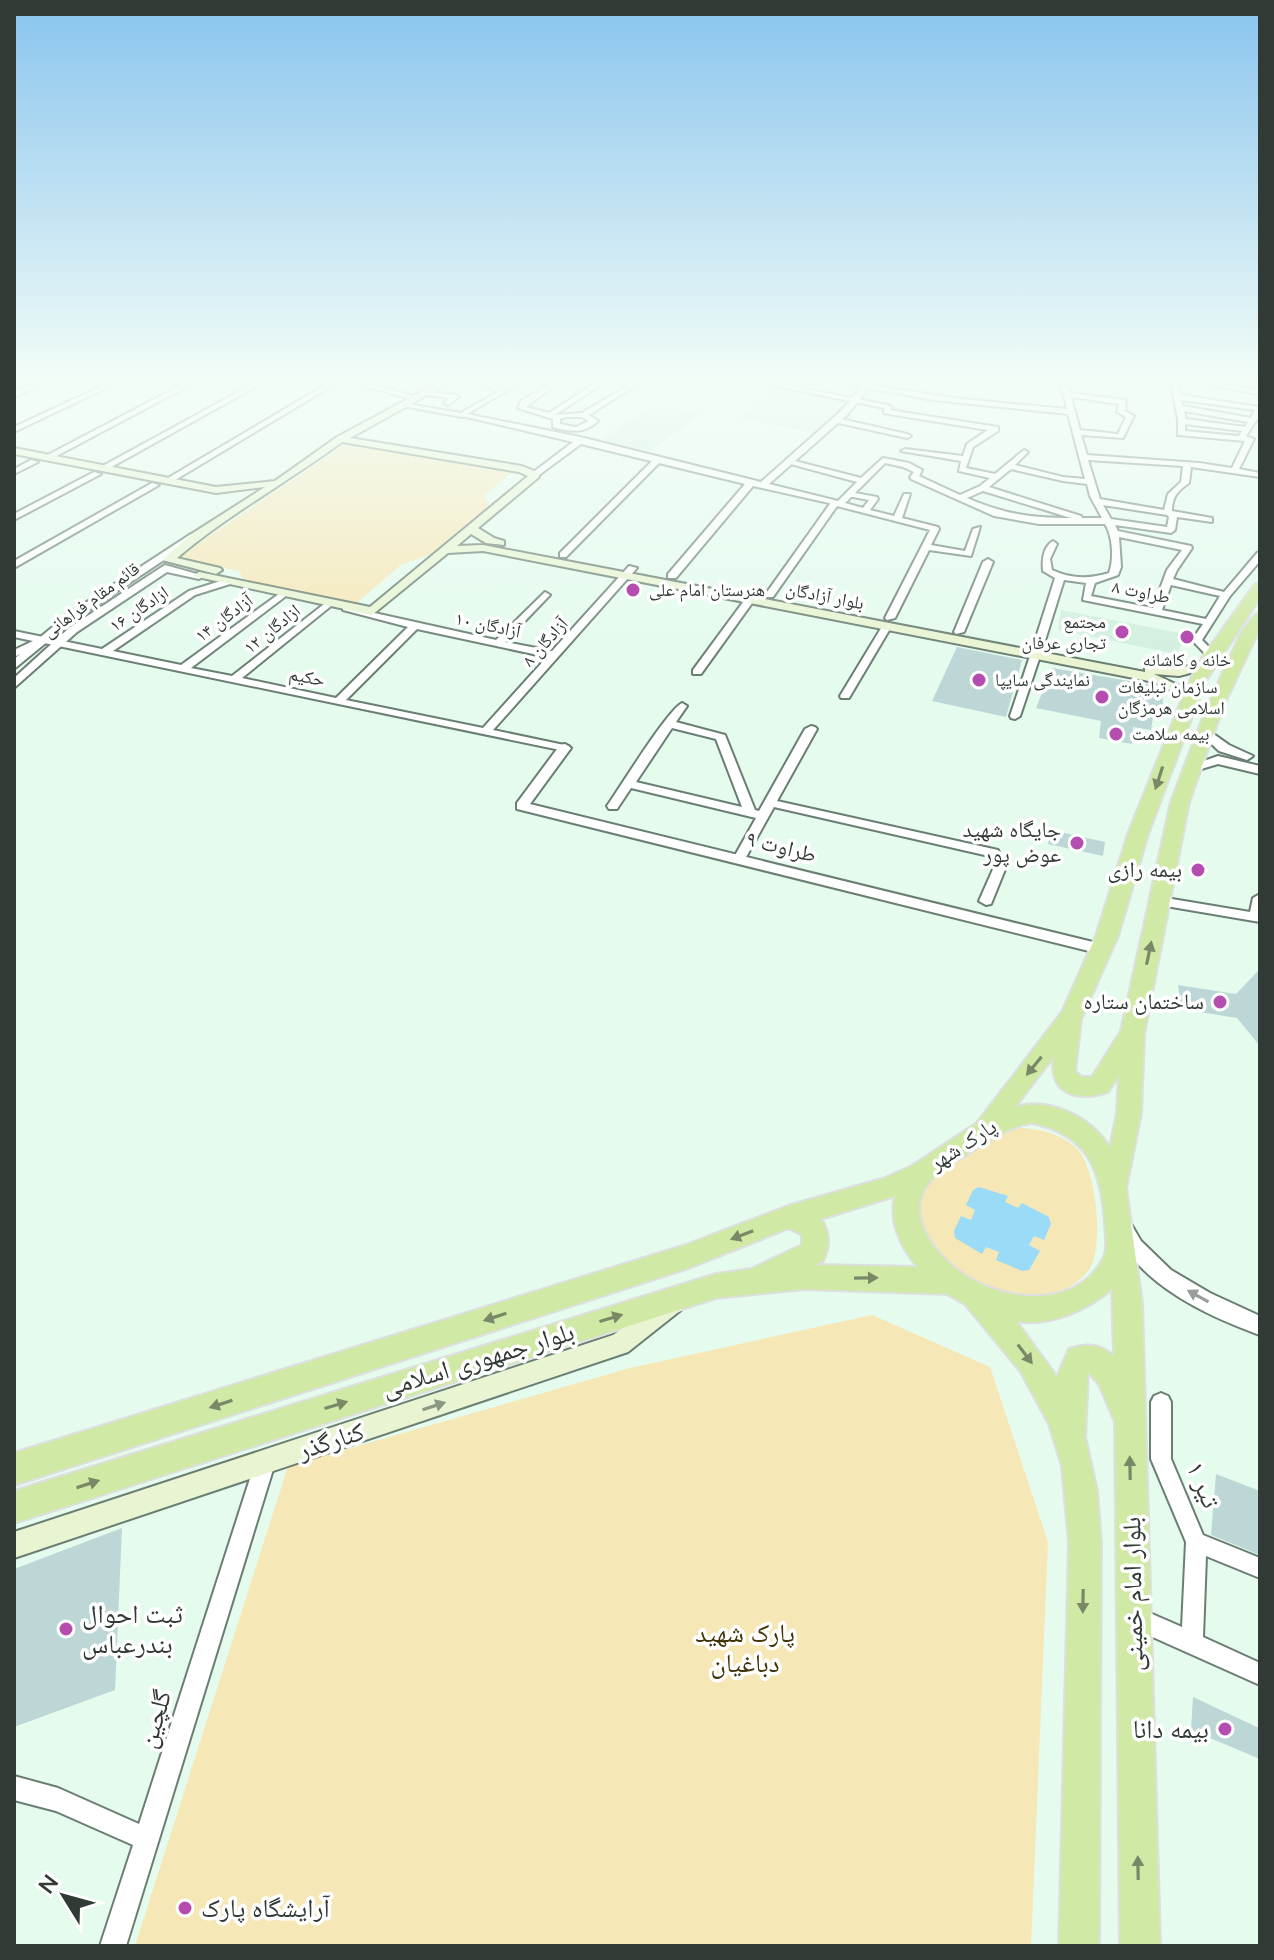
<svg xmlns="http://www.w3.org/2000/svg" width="1274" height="1960" font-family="'Nunito Sans','Noto Naskh Arabic',sans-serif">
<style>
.built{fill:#d2efdf}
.green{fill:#f6e7b7}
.water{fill:#9adbf8}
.building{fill:#bcd7d6}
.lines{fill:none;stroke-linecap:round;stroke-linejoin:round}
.minor-casing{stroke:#6b7e73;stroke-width:4}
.tertiary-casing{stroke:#6b7e73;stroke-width:4}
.secondary-casing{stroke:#6b7e73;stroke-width:4}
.primary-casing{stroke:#dedfdf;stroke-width:4}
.minor{fill:#fff;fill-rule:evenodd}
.tertiary{fill:#fff;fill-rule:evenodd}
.secondary{fill:#e8f4d2;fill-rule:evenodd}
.primary{fill:#d0e9a5;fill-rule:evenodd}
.oneway{fill:#798967}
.oneway2{fill:#989c9a}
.oneway3{fill:#8c9784}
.poi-dot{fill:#b54db0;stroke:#fff;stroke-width:3}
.labels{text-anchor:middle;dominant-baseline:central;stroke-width:7;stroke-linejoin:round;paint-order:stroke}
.far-poi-label{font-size:18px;fill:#313a35;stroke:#fff;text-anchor:start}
.far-street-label{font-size:18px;fill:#313a35;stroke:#fff}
.poi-label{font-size:22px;fill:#313a35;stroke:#fff;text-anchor:end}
.street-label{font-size:22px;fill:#313a35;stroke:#fff}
.near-street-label{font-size:26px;fill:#313a35;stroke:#fff}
.near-poi-label{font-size:26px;fill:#313a35;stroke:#fff;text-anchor:start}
.near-park-label{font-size:26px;fill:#3f3303;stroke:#fff}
</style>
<rect width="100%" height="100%" fill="#e5fbee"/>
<g class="built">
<polygon points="777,389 849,402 814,433 739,418"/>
<polygon points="653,405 703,413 649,451 601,440"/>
<polygon points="1061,610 1185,634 1177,654 1058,630"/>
</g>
<g class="green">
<polygon points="347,443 512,472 484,496 490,506 435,553 401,565 353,606 245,583 239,571 177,558"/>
<path d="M1017,1128C1039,1128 1063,1134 1078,1150C1096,1169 1104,1245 1090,1268C1065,1307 1001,1297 967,1277C943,1262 905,1224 923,1193C931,1179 947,1169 959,1160C977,1146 995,1133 1017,1128Z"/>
<polygon points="872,1315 990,1367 1048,1542 1031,1946 135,1946 288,1466 630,1368"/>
</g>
<polygon class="water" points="979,1187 1008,1196 1005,1202 1018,1208 1022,1203 1049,1217 1051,1224 1044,1240 1034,1236 1029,1245 1040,1251 1029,1270 1022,1271 996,1260 999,1252 986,1247 982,1254 955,1238 954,1231 961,1216 971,1220 975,1210 966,1205 973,1190"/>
<g class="building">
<polygon points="957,647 1022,660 1006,717 932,701"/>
<polygon points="1052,668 1153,685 1162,689 1163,704 1154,711 1151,730 1133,727 1132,744 1099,738 1101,721 1036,708"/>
<polygon points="1051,830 1105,842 1103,856 1048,844"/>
<polygon points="1260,969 1260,1046 1237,1018 1181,1009 1178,985 1236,994"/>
<polygon points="1216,1474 1260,1491 1260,1555 1211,1535"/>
<polygon points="122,1528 115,1690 14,1727 14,1569"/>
<polygon points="1193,1697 1259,1728 1260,1759 1191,1730"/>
</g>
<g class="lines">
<g class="minor-casing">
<g id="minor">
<polygon points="33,384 42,384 14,397 14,392"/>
<polygon points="106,384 115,384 14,432 14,427"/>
<polygon points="183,384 192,384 49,460 42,458"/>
<polygon points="253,384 261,384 106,470 99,468"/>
<polygon points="327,384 335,384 170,483 163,481"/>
<polygon points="475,384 504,387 510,384 518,384 462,417 397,405 401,403 461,413 499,391"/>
<path d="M549,384H557L526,407L549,413L594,384H602L555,415L582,413L630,384H638L589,415L598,421C585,434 569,432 553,427V419L518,408L521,401ZM567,417H582L589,421L576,427L560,424V419Z"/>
<path d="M765,384H780L888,405L892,407L891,410L895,411L998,427V431L973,447L966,468L995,474L1024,450L1028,452L1015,465L1063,477L1085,479L1068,414L933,400L847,384H862L961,399L1067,409L1061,384H1067L1070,393L1126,400L1125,411L1134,416L1123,438L1081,435L1087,455L1199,463L1232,468L1245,441L1178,435V419L1171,384H1177L1180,395L1260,407V415L1246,436L1254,439L1239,469L1260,473V477L1191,467L1189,483C1178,491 1172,496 1172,511L1212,518V522L1177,517L1175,530L1171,533L1115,525L1118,531L1191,546L1192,548L1177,570L1173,579L1224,592L1257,553L1260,552V561L1230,596L1202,640L1217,655L1208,657L1192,640L1203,624L1083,600L1086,583L1064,580L1043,647L1034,649L1033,647L1055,578L1043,571C1042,560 1043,547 1053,541L1057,544L1050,559L1052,570C1071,579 1090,579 1109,573C1114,559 1113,537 1105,524H1039L994,516L911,479L910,477L914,472L903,467L885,463L855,493L877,497L878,499L870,510L894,516L904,494H910L902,518L938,527L939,529L931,545L965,551L973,529L980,527L971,556L929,550L895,618L887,620L885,618L930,530L837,506L773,597H767L765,595L832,501H838L857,482L787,463V459L861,478L883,458L909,463L922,470L919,476L960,495L980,486L990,478L959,471L961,461L901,451L905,449L963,456L967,444L988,430L894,415L884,413V408ZM1071,397L1119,404L1117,412L1126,417L1118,434L1080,430ZM1181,400L1255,410L1251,418L1183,406ZM1184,411L1248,422L1245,427L1186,419ZM1185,424L1242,431L1239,436L1185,431ZM1088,460L1183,466L1181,482L1168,494L1164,510L1100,499ZM1011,469L1063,481L1087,484L1090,496L1102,518H1082L1081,516L989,487ZM983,491L1071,518C1030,518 1004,514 967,498ZM851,497H853L869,500L863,508L845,503ZM1103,505L1167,515L1169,517L1167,527L1111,519ZM1119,537L1182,550L1167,570L1153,608L1091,596L1095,583L1118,575L1121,567ZM1171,585L1220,596L1206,619L1162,610Z"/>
<polygon points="1202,384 1220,384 1260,390 1260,394"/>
<polygon points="425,391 455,395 459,397 448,405 444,403 449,398 423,394"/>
<polygon points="837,418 907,434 911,436 907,438 834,422 834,418"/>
<polygon points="656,457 663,459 566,557 560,557 560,553"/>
<polygon points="31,460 38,462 14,474 14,469"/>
<polygon points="94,472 101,474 14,520 14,514"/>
<polygon points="152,483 159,485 14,568 14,561"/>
<polygon points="988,559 993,562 964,632 956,634 954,632 983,562"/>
<path d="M629,566L637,568L493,730L569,746V750L565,751L44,643L14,657V650L33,641L14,637V631L102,649L189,591L227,579L232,582L230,584L195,595L113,651L181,665L283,591L288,594L286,596L191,668L232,676L328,601L331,602V606L242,678L336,698L408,627L343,610V606L496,640L545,592L550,595L548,597L505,642L552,651ZM417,629L547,657L483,728L346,700Z"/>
<polygon points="752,590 760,592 701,674 693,674 693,670"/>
<polygon points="883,625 891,627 849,698 841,698 840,696"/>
<polygon points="1035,653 1040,656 1020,716 1015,719 1011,718 1010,716 1030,656"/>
<path d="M682,703L687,706L676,722L725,735L755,810L759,811L805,729L811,726L815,727L817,729L777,801L998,850L1006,867L991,904L986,905L979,901L994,867L989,856L774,807L745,859L739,863L733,859L756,818L631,788L617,809H609L607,806C621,786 667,711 682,703ZM672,728L716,739L742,807L636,782Z"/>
<polygon points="1260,894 1260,922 1160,905 1153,901 1160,897 1250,912 1253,898"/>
<polygon points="1161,1393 1168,1396 1171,1402 1171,1459 1203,1535 1260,1558 1260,1578 1206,1556 1203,1637 1260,1663 1260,1685 1128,1626 1125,1618 1128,1610 1136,1607 1182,1627 1186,1542 1151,1459 1151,1402 1154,1396"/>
<polygon points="265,1453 272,1456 275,1463 126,1946 100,1946 133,1845 56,1811 14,1800 14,1776 58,1788 139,1824 255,1463 258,1456"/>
</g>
</g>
<g class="tertiary-casing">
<g id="tertiary">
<polygon points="357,384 371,384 413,396 409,398"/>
<polygon points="864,384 872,384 847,415 769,484 838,501 838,505 753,486 676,578 668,578 668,574 745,484 581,444 535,478 530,475 532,473 573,442 458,415 462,413 580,437 761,482 841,411"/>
<polygon points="191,534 200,536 75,619 14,669 14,659 67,615"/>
<polygon points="165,565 204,576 199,579 167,572 77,632 14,688 14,678 69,628"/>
<polygon points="1205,728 1229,745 1253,756 1247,760 1219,751 1199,732"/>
<polygon points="565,744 571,748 530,804 1101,944 1109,949 1101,954 517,809 517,803 560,745"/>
<polygon points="1218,756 1260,766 1260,774 1218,764 1191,772 1184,768"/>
<path d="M1124,1222L1131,1224L1141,1241L1171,1270L1210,1293L1260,1316V1335C1205,1315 1141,1285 1114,1230L1117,1224Z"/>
</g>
</g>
<g class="secondary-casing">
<g id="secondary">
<path d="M436,384H447L350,438L522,466L539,473V477L478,528L494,538L504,541V545L486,543L471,534L457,546L483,545L1145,672V667L1150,666L1179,668L1206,663L1213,667L1179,676L1154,674L1197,694V700L1192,701L1154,682L483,551L448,553L372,615L193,576L199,572L370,607L528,476L519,472L342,442C288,482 227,515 177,558L220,568L222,570L216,574L162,560L193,533L265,487L216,493L14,454V448L216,487L275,481L337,437Z"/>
<polygon points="673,1293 681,1296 684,1303 681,1310 628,1352 14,1558 14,1532 613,1335"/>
</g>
</g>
<g class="primary-casing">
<path id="primary" d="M1260,583V598L1205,682L1148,834L1118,936L1081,1019L1075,1072L1082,1077H1092L1121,1031L1171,802L1207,707L1242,631L1255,615L1260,613V628L1223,707L1189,802L1144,1034L1141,1113L1126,1188L1142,1303L1160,1946H1120L1115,1422L1099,1384L1088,1372L1085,1437L1097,1491L1101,1543L1099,1946H1059L1069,1543L1062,1466L1049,1424L1021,1372L965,1304L947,1294L804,1289L716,1298L14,1523V1491L716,1274L751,1269L802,1245V1235L789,1228L689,1268L14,1485V1453L686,1245L788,1206L885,1178L912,1166L977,1123L1062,1012L1096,936L1128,834L1189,682L1204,655L1255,584ZM1054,1056C1048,1094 1077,1102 1108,1092L1119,1075L1117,1113L1110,1148C1091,1117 1050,1097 1015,1107ZM1031,1123C1089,1134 1102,1171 1105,1225C1106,1236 1108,1252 1102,1261C1072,1312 999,1300 960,1272C932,1251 902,1212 931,1180C940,1169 954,1163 966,1155C986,1141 1006,1128 1031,1123ZM895,1196C889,1222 901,1248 918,1267L815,1265L823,1261C830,1245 830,1234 821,1219ZM1112,1289L1114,1356C1100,1344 1086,1343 1069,1349L1057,1377L1016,1321C1050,1327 1087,1310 1112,1289Z"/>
</g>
<use href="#minor" class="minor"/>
<use href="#tertiary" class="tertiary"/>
<use href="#secondary" class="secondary"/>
<use href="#primary" class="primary"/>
</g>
<defs><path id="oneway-solid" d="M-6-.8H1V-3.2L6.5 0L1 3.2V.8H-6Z" transform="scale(2)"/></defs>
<g class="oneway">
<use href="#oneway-solid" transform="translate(1159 778) rotate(108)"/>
<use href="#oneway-solid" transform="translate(1149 953) rotate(-78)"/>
<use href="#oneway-solid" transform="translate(1034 1066) rotate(129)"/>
<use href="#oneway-solid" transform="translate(742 1235) rotate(159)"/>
<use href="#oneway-solid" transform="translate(866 1278) rotate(-1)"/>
<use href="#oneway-solid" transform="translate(495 1317) rotate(162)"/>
<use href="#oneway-solid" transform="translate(611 1318) rotate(-17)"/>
<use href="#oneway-solid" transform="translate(1025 1354) rotate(53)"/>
<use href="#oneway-solid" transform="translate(221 1404) rotate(162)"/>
<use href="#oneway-solid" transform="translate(336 1405) rotate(-17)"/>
<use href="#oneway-solid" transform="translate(1130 1468) rotate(-91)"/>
<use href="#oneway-solid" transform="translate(88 1484) rotate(-18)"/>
<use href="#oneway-solid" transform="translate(1083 1601) rotate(91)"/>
<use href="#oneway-solid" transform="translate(1138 1868) rotate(-91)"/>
</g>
<use class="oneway2" href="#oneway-solid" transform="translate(1198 1296) rotate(-151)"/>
<use class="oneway3" href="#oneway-solid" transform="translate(434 1406) rotate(-18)"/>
<linearGradient id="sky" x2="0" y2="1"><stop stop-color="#89c4ee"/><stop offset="0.58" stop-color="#f3fdf7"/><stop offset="1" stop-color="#f3fdf7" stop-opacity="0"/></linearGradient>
<rect width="1274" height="659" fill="url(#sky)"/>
<g class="poi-dot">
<circle cx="633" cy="590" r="8"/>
<circle cx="1122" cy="632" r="8"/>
<circle cx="1187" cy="637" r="8"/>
<circle cx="979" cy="680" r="8"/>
<circle cx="1102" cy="697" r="8"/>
<circle cx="1116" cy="734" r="8"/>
<circle cx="1077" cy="843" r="8"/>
<circle cx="1198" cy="870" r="8"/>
<circle cx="1220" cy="1002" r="8"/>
<circle cx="66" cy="1629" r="8"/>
<circle cx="1225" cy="1729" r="8"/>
<circle cx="185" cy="1908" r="8"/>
</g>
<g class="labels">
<g class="far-poi-label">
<text x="649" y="590">هنرستان امام علی</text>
<text x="1106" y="622" text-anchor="end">مجتمع<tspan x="1106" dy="21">تجاری عرفان</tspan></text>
<text x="1187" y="660" text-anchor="middle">خانه و کاشانه</text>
<text x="995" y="680">نمایندگی سایپا</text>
<text x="1118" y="687">سازمان تبلیغات<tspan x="1118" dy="21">اسلامی هرمزگان</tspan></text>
<text x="1132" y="734">بیمه سلامت</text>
</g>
<g class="far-street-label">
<text transform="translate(1141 592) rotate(11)">طراوت ۸</text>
<text transform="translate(825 596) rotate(11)">بلوار آزادگان</text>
<text transform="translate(91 600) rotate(-36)">قائم مقام فراهانی</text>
<text transform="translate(139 609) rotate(-34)">ازادگان ۱۶</text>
<text transform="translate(224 618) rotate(-37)">آزادگان ۱۴</text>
<text transform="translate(488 625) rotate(12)">آزادگان ۱۰</text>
<text transform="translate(272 629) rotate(-39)">ازادگان ۱۲</text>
<text transform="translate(545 642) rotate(-48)">آزادگان ۸</text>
<text transform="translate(307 677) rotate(11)">حکیم</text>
</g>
<g class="poi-label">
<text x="1061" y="830">جایگاه شهید<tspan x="1061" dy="25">عوض پور</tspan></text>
<text x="1182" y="870">بیمه رازی</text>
<text x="1204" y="1002">ساختمان ستاره</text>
</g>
<g class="street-label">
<text transform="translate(781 847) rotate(14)">طراوت ۹</text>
<text transform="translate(963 1145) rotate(-33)">پارک شهر</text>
</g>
<g class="near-street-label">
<text transform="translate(478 1360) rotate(-17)">بلوار جمهوری اسلامی</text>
<text transform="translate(331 1441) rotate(-18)">کنارگذر</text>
<text transform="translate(1203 1485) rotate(67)">تیر ۱</text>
<text transform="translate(1133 1594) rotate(-91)">بلوار امام خمینی</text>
<text transform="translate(155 1719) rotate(-73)">گلچین</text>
</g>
<g class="near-poi-label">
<text x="82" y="1614">ثبت احوال<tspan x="82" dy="30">بندرعباس</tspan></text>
<text x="1209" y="1729" text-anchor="end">بیمه دانا</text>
<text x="201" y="1908">آرایشگاه پارک</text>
</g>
<g class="near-park-label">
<text x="745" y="1633">پارک شهید<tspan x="745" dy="30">دباغیان</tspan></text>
</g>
</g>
<rect width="1274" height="1960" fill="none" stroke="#313a35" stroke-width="32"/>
<g transform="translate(64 1896) rotate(307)" stroke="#ffffff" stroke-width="6" paint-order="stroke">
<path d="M0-6L14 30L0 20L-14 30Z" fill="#313a35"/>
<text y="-12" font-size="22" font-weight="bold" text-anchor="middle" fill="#313a35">N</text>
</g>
</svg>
